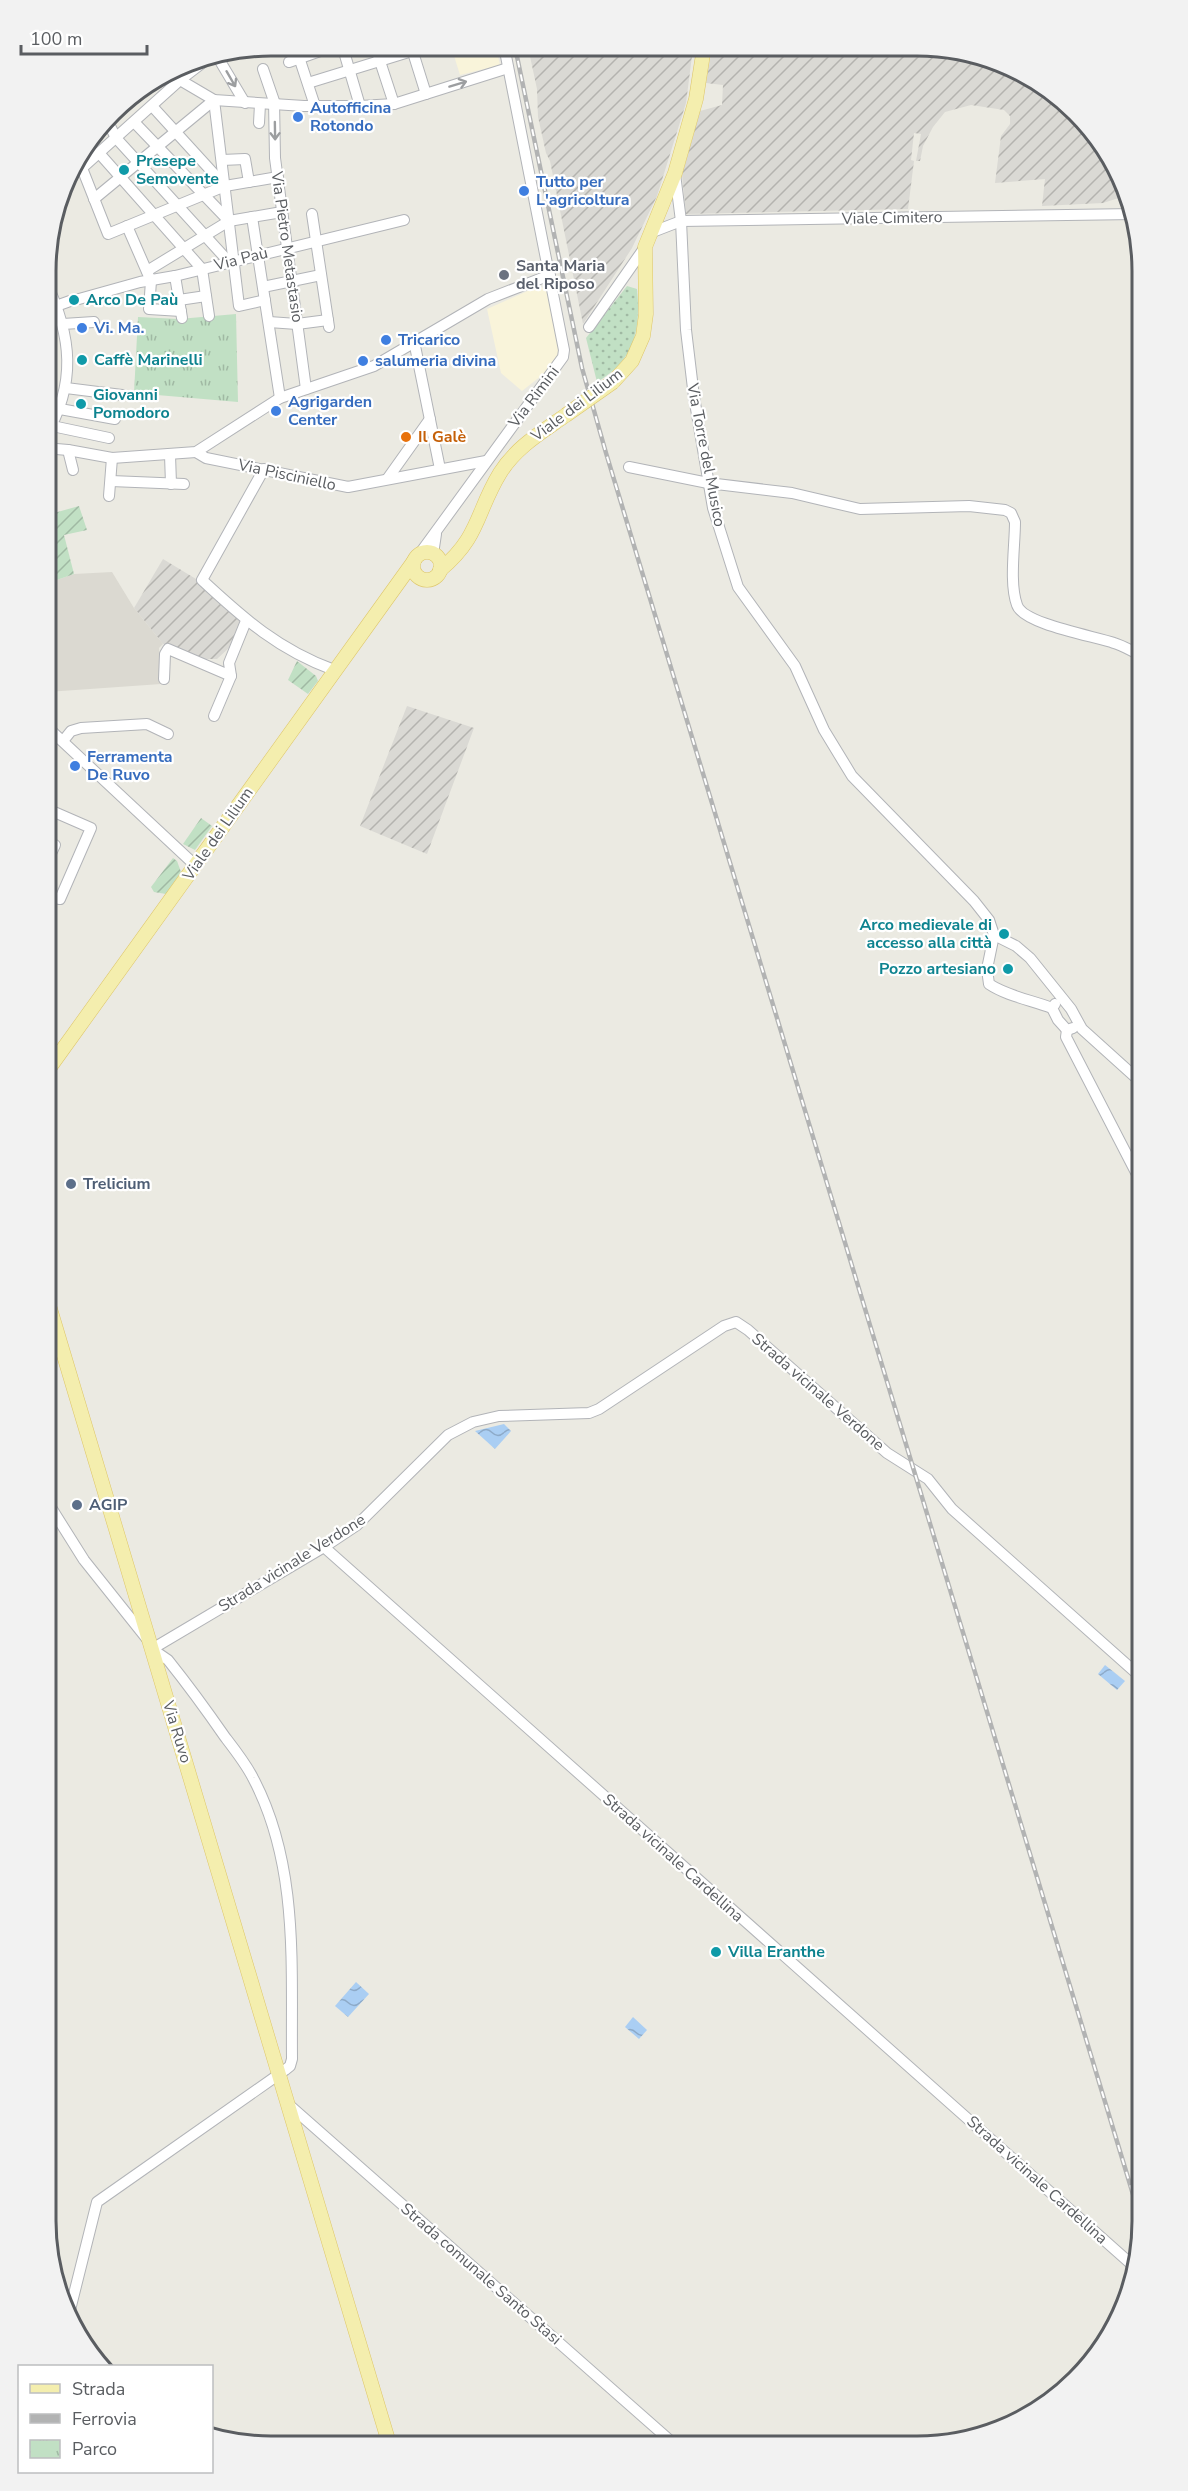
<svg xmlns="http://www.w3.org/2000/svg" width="1188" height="2491" font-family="'Nunito Sans',sans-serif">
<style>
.commercial{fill:#f9f4da}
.industrial{fill:url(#industrial-furrows)}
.education{fill:#dbd9d1}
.grass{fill:url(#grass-dots)}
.forest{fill:url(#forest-crowns)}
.park{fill:url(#park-tufts)}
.garden{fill:url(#garden-furrows)}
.water{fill:url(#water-waves)}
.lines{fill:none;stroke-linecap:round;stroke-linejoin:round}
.minor-casing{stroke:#b2b4b8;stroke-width:12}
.major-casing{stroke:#dec668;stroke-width:15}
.minor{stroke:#fff;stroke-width:10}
.major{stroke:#f4eeae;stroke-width:14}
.rail-casing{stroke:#b2b3b3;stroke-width:4.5}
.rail{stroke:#fff;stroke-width:2;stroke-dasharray:7;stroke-linecap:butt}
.major-bridge-casing{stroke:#dec668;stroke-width:15;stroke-linecap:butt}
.major-bridge{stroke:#f4eeae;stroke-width:14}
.oneway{stroke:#9c9ea0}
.shop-dot{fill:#3f7fe0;stroke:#fff;stroke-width:2}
.culture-dot{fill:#0f9aa8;stroke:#fff;stroke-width:2}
.worship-dot{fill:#6b7280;stroke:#fff;stroke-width:2}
.food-dot{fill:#e8710a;stroke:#fff;stroke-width:2}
.service-dot{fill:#5c6f8a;stroke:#fff;stroke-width:2}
.labels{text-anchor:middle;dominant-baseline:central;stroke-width:4.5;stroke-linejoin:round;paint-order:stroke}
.shop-label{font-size:16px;font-weight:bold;fill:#366cbe;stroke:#fff;text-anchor:start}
.culture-label{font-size:16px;font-weight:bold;fill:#0d838f;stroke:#fff;text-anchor:start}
.street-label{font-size:16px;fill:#5a5d61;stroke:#fff}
.worship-label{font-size:16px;font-weight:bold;fill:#5b616d;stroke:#fff;text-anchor:start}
.food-label{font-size:16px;font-weight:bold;fill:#c56008;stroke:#fff;text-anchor:start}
.service-label{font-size:16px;font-weight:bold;fill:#4e5e75;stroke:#fff;text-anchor:start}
.rim{fill:none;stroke:#5a5d61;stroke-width:3}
</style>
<defs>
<pattern id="industrial-furrows" width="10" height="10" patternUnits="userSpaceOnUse" patternTransform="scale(1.5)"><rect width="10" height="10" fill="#dad9d4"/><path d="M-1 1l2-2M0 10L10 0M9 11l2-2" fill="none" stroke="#b4b3af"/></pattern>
<pattern id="grass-dots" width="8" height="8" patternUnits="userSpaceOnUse" patternTransform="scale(1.5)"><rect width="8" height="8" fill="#c1e0c4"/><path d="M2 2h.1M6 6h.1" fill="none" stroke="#a0b9a3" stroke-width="1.8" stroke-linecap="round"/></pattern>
<pattern id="forest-crowns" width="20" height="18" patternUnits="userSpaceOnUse" patternTransform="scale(1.5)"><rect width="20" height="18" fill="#c1e0c4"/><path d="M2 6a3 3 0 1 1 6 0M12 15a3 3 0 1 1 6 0" fill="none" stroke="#a0b9a3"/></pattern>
<pattern id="park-tufts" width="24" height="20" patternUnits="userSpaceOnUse" patternTransform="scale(1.5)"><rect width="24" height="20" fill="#c1e0c4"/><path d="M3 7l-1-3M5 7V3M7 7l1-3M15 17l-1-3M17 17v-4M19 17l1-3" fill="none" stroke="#a0b9a3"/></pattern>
<pattern id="garden-furrows" width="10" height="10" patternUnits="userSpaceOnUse" patternTransform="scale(1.5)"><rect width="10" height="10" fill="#c1e0c4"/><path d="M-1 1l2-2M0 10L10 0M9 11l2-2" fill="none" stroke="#a0b9a3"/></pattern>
<pattern id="water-waves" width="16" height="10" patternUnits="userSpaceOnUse" patternTransform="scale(1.5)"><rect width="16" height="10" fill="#aacef3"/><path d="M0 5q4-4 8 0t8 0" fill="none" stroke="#8daac8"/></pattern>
</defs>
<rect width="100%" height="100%" fill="#ebeae2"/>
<g class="commercial">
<polygon points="451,46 496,46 500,65 460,75"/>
<polygon points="539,286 547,290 559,352 557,357 546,372 522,391 501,373 487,309"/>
</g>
<g class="industrial">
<polygon points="528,47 693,48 686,103 657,196 632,248 583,324 550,161 546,153 538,117 537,89"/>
<polygon points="712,48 961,49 1017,68 1066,101 1113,158 1128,195 1103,203 1042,206 1045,179 995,183 1001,136 1010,124 1010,116 1004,110 971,105 945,112 933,127 923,146 920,161 916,161 921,134 914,133 911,160 914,161 908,209 686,214 682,175 700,111 722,105 723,85 706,83"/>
<polygon points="1131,231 1138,233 1143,271 1143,292 1138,294"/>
<polygon points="163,559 196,579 241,621 230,647 217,659 204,659 163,644 134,608"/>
<polygon points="407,706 474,728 427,854 360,826"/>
</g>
<polygon class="education" points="112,572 134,608 163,644 159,648 161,684 47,692 45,584 74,574"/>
<path class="grass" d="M627,286L637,289C641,329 635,360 597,382L586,338Z"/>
<polygon class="forest" points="1143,496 1143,542 1132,540"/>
<polygon class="park" points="236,314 238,402 134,393 138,317 179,319"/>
<g class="garden">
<polygon points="79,506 87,530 64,535 74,574 45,584 45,541 57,539 54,513"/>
<polygon points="297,661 316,676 318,681 308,694 288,680"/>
<polygon points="201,818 212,826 195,850 183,844"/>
<polygon points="173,858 177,861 181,872 166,894 154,892 151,887"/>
</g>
<g class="water">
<polygon points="504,1424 511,1431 495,1449 475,1431"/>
<polygon points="1105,1665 1125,1681 1117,1690 1098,1674"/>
<polygon points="356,1982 369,1994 348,2017 335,2006"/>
<polygon points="633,2017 647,2030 639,2039 625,2027"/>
</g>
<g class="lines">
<g class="minor-casing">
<g id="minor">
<polyline points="295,45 315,106"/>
<polyline points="342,45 360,106"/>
<polyline points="375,46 394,104"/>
<polyline points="411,46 426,94"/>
<polyline points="217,56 245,103"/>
<polyline points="289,62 337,45"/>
<polyline points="263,69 274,101 275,158 306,389"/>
<polyline points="180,80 214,100 304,106 360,106 394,104 508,68"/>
<polyline points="308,83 412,51"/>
<polyline points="214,100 239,306 265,300"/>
<polyline points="152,106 225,186"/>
<polyline points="107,120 116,138 229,262"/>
<polyline points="134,122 229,221"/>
<polyline points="259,123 260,104"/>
<polyline points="99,153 202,269 209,316"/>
<polyline points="78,158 108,234 225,186 278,177"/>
<polyline points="222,160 245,159 249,182"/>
<path d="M675,174L681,221L686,330L694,397L713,508L738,587L795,666L824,730L852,776L974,901L989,920L994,935L987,969L989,984C1007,996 1031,1000 1052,1008"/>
<polyline points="67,177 82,168 180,80 210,57"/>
<polyline points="94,199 214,100"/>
<polyline points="312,214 329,327"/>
<polyline points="252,217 280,398"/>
<polyline points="127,226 151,281 149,309 181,311"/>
<polyline points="650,233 681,221 1135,214"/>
<polyline points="147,271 229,221 282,212"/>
<polyline points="175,276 182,318"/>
<polyline points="263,287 321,275"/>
<polyline points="79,299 140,282 175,276 404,220"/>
<polyline points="179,300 206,296"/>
<polyline points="45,310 70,301"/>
<polyline points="269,322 297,324 328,320"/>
<polyline points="63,324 94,322"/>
<polyline points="589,327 645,247"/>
<polyline points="414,341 440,469"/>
<polyline points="66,388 122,395"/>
<polyline points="60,409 115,419"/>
<polyline points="57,427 109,438"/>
<path d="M45,437C77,384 72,336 46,282"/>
<polyline points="45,448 68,450 112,458 196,452 280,398 374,366 488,299 550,275"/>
<polyline points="68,450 73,470"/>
<polyline points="196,452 206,458 348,487 486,461"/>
<polyline points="170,455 171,484"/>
<path d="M629,467L708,483L792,493L860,509L969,506L1005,510L1011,513L1015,522C1015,546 1009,583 1017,605C1023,624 1094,636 1114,643C1124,646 1133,652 1143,656"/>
<path d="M264,469L202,580C244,619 279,650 334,670"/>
<polyline points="388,478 430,419"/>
<polyline points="111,481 184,484"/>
<polyline points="109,496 112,458"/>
<polyline points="433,554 436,534"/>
<polyline points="418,556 563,357 564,350 504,46"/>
<polyline points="164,679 165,654 168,649 231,676 229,663 246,621"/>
<polyline points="214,716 231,676"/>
<polyline points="45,725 196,866"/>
<polyline points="63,741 71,731 81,728 147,724 168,734"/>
<polyline points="45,866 55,845 45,840"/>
<polyline points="45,896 60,899 91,828 45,808"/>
<polyline points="994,935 1016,946 1030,958 1071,1009 1082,1029 1143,1084"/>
<polyline points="1055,1004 1052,1008 1058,1020 1067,1030 1073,1028"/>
<polyline points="1067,1030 1066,1037 1143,1186"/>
<polyline points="45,1498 84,1560 147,1639"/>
<polyline points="324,1547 1130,2263"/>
<polyline points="288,2104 674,2444"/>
<path d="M69,2314L97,2202L285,2070L290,2066L292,2059C291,1965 299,1865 253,1778C246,1764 235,1750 225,1737C207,1711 188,1685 168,1660L152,1649L324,1547L357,1525L448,1435L473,1422L499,1416L589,1413L599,1409L724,1326L736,1322L748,1330L887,1453L928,1479L952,1509L1143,1679"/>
</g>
</g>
<g class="major-casing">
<g id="major">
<polyline points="613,382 632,361 643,336 646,314 645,247 675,173 696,99 704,48"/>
<circle cx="427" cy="566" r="14"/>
<path d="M440,570C480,537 476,512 500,473C516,447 542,432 566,415"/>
<polyline points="45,1074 414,561"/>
<polyline points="45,1292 389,2443"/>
</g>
</g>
<use href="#minor" class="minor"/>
<use href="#major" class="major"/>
<g class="rail-casing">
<polyline id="rail" points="515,47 582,368 606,453 1142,2224"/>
</g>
<use href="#rail" class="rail"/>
<g class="major-bridge-casing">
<polyline id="major-bridge" points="566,415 613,382"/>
</g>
<use href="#major-bridge" class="major-bridge"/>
</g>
<defs><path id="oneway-shaft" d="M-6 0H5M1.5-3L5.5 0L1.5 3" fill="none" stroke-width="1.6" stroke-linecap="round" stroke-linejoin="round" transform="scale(1.5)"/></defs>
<g class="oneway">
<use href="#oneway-shaft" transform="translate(231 79) rotate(60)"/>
<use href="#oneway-shaft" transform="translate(458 84) rotate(-17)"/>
<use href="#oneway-shaft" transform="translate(275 131) rotate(89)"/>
</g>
<g class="shop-dot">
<circle cx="298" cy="117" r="6"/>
<circle cx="524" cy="191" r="6"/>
<circle cx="82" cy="328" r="6"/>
<circle cx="386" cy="340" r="6"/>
<circle cx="363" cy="361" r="6"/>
<circle cx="276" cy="411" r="6"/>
<circle cx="75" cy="766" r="6"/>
</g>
<g class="culture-dot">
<circle cx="124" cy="170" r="6"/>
<circle cx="74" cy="300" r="6"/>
<circle cx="82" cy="360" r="6"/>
<circle cx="81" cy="404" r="6"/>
<circle cx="1004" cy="934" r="6"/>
<circle cx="1008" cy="969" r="6"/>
<circle cx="716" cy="1952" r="6"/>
</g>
<circle class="worship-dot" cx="504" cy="275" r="6"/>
<circle class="food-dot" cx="406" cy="437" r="6"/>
<g class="service-dot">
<circle cx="71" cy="1184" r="6"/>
<circle cx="77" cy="1505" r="6"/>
</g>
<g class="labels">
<g class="shop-label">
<text x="310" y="108">Autofficina<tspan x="310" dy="18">Rotondo</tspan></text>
<text x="536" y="182">Tutto per<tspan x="536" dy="18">L'agricoltura</tspan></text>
<text x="94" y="328">Vi. Ma.</text>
<text x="398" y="340">Tricarico</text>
<text x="375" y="361">salumeria divina</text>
<text x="288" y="402">Agrigarden<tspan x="288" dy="18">Center</tspan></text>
<text x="87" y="757">Ferramenta<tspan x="87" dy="18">De Ruvo</tspan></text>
</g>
<g class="culture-label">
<text x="136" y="161">Presepe<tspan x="136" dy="18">Semovente</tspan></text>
<text x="86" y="300">Arco De Paù</text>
<text x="94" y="360">Caffè Marinelli</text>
<text x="93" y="395">Giovanni<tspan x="93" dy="18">Pomodoro</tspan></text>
<text x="992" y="925" text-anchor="end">Arco medievale di<tspan x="992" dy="18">accesso alla città</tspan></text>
<text x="996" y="969" text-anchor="end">Pozzo artesiano</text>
<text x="728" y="1952">Villa Eranthe</text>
</g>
<g class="street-label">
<text transform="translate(892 218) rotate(-1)">Viale Cimitero</text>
<text transform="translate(287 247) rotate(82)">Via Pietro Metastasio</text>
<text transform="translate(241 259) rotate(-14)">Via Paù</text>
<text transform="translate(534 397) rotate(-53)">Via Rimini</text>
<text transform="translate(577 405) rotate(-37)">Viale dei Lilium</text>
<text transform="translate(706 455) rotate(79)">Via Torre del Musico</text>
<text transform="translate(287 475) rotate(12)">Via Pisciniello</text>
<text transform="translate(218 834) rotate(-55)">Viale dei Lilium</text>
<text transform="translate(818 1392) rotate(41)">Strada vicinale Verdone</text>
<text transform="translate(292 1563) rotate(-32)">Strada vicinale Verdone</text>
<text transform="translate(177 1732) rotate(73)">Via Ruvo</text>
<text transform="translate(673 1858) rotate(42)">Strada vicinale Cardellina</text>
<text transform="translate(1037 2180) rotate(42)">Strada vicinale Cardellina</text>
<text transform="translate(481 2274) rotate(41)">Strada comunale Santo Stasi</text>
</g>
<g class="worship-label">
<text x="516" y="266">Santa Maria<tspan x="516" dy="18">del Riposo</tspan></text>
</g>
<g class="food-label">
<text x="418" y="437">Il Galè</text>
</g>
<g class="service-label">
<text x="83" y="1184">Trelicium</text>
<text x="89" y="1505">AGIP</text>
</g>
</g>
<path d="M0 0H1188V2491H0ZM271 56H917A215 215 0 0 1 1132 271V2221A215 215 0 0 1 917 2436H271A215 215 0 0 1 56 2221V271A215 215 0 0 1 271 56Z" fill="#f2f2f2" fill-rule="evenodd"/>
<path class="rim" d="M271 56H917A215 215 0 0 1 1132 271V2221A215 215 0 0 1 917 2436H271A215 215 0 0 1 56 2221V271A215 215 0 0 1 271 56Z"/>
<rect x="18" y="2365" width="195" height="108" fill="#ffffff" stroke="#bdbec0" stroke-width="1.5"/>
<rect x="30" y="2384" width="30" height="9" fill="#f4eeae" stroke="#bdbec0" stroke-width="1.5"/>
<text x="72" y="2395" font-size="18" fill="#5a5d61">Strada</text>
<rect x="30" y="2414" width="30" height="9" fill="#b2b3b3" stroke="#bdbec0" stroke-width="1.5"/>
<text x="72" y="2425" font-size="18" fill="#5a5d61">Ferrovia</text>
<rect x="30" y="2440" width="30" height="18" fill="url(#park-tufts)" stroke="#bdbec0" stroke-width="1.5"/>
<text x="72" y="2455" font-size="18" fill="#5a5d61">Parco</text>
<path d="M21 45v9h126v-9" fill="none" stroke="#5a5d61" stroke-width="3"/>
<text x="30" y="45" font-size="18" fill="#5a5d61" stroke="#ffffff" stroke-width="4.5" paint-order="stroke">100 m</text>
</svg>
